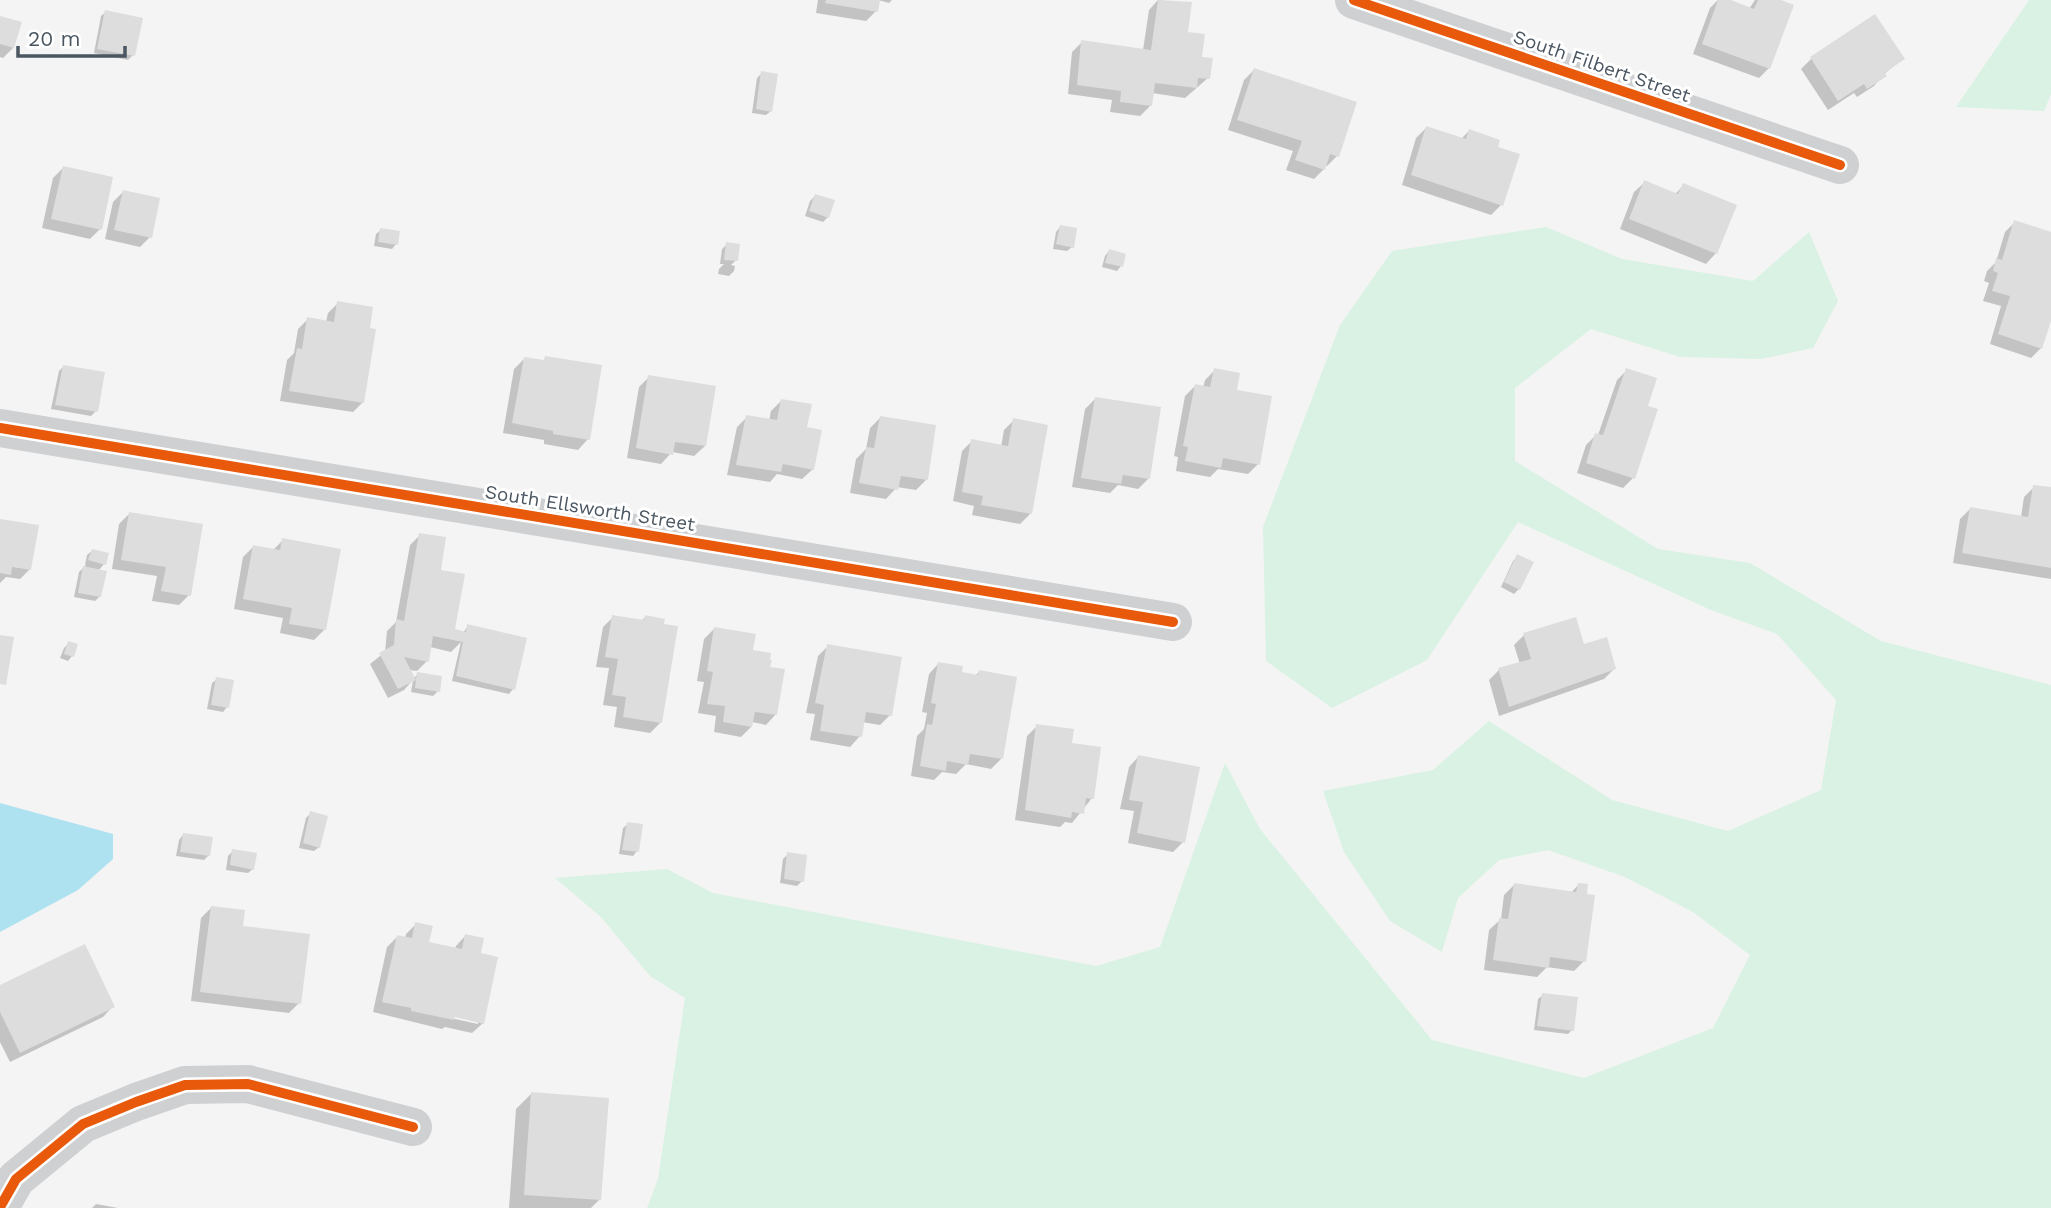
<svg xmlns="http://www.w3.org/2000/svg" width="2051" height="1208" font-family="'Work Sans',sans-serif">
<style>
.green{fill:#d9f2e3}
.water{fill:#aee2f0}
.shadow{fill:#0003;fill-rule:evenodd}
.building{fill:#ddddde}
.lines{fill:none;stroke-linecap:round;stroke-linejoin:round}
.minor{stroke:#ced0d2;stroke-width:38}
.cycleway-casing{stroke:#fff;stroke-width:15}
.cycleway{stroke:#e8590c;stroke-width:10}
.labels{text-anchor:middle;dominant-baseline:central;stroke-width:6;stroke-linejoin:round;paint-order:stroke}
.street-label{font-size:19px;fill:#4a5661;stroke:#fff}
</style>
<rect width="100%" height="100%" fill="#f4f4f4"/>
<g class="green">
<polygon points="2029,0 2051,0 2051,94 2044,111 1956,107"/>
<polygon points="1546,227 1622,259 1753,281 1809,232 1838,301 1813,348 1761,359 1680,357 1591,329 1515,388 1515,461 1658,549 1750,563 1881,641 2051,685 2051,1208 647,1208 658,1179 685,998 650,976 601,917 555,878 667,869 713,893 1096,966 1160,947 1225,763 1260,829 1432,1040 1584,1078 1713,1028 1750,955 1693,912 1625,877 1548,850 1499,860 1458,898 1442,952 1390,921 1344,852 1323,791 1433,770 1489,721 1612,800 1728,831 1821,790 1836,700 1777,634 1711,610 1518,522 1427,660 1332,708 1266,661 1263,527 1340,325 1392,251"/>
</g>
<polygon class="water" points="0,803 113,834 113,859 78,890 0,932"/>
<g class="shadow">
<polygon points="818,0 892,0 889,3 878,0 876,11 866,21 816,13"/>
<polygon points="1158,0 1190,4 1186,33 1200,58 1208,78 1185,98 1152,93 1150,106 1140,116 1110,112 1112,100 1068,94 1072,52 1082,42 1143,50 1149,10"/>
<polygon points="1718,0 1726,0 1749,9 1755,0 1776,0 1769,68 1759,78 1693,54 1710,8"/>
<polygon points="106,12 133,55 128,60 94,53 101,16"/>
<polygon points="1874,16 1902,59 1883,75 1874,86 1857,97 1854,93 1828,110 1801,69 1811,59"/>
<polygon points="0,17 13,48 3,58 0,57"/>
<polygon points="1254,70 1337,156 1327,166 1325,165 1324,169 1314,179 1286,170 1293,151 1228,130 1244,80"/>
<polygon points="762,73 771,111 766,115 752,113 757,78"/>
<polygon points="1426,128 1461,139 1469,131 1496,148 1501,205 1491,215 1402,185 1416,138"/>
<polygon points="63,168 100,229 90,239 42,228 53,178"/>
<polygon points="1645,182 1675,194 1684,185 1716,253 1706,264 1620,229 1634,192"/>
<polygon points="123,192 150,237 140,247 105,239 113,202"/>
<polygon points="815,196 828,217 823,222 805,216 810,201"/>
<polygon points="2015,222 2051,233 2051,315 2041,348 2031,358 1990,344 2001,306 1983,301 1989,283 1984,281 1987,271 1996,262 2005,232"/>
<polygon points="1060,227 1072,247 1067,251 1053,249 1056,232"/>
<polygon points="381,230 396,244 392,249 374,246 376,234"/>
<polygon points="727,244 736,260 731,265 735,266 734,271 729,276 718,274 719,269 724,264 720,264 722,249"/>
<polygon points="1109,251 1121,266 1117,271 1102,267 1105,256"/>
<polygon points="338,303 363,402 353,412 280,401 287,360 294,353 298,329 308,319 326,322 328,313"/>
<polygon points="546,358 588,439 578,450 544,444 544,440 503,433 514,369 524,359 542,362"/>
<polygon points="63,367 96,411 91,416 51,409 59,371"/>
<polygon points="1215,370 1235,391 1258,464 1248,474 1218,469 1210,477 1176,471 1178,457 1174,456 1185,396 1195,386 1203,388 1205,380"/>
<polygon points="1627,370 1646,407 1633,478 1623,488 1577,473 1586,445 1596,435 1598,435 1617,380"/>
<polygon points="649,377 705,446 694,456 672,452 661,464 627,458 639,387"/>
<polygon points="1095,399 1148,479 1138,489 1118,485 1110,493 1072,487 1085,409"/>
<polygon points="781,401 805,428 813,469 802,479 777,474 770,482 727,475 737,427 747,417 769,421 771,411"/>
<polygon points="880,418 926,480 916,490 897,487 886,499 850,493 856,459 866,449 870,428"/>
<polygon points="1014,420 1030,514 1020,524 972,515 974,506 953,501 962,451 972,441 1001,447 1004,430"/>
<polygon points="2034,487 2051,489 2051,579 1953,563 1960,519 1970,509 2021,517 2024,497"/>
<polygon points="129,514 189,595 179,605 152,601 157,576 112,569 119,524"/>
<polygon points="0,521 30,569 20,579 6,577 0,583"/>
<polygon points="420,535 439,571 453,631 463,633 468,626 513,689 509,694 452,681 461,642 451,652 430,647 427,661 417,671 408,670 413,679 418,674 438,691 433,696 411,692 413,680 404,690 388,698 370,664 385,652 387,631 396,622 410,545"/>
<polygon points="283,540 324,630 314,640 280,633 283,618 234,609 243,557 253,547 272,551"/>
<polygon points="92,551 104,564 98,571 100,596 95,601 74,597 79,572 86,565 85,565 87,555"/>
<polygon points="1518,556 1519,589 1514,594 1501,587 1513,561"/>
<polygon points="613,617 641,622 645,617 660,723 650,733 614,727 617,707 603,705 609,668 596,667 603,627"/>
<polygon points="714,629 751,651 768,668 776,714 766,725 752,722 751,727 741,737 714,732 716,716 698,713 704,682 697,681 704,639"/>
<polygon points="1524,635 1583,646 1614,669 1604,679 1499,716 1489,680 1499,670 1520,664 1514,645"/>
<polygon points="69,643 76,645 72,656 68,661 60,658 64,648"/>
<polygon points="828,646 890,715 880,725 862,722 860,736 850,747 810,740 815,714 806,713 818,656"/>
<polygon points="939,663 960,673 975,676 979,672 1001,759 991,769 966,764 956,774 942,772 934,780 911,776 917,736 924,729 927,713 922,712 929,674"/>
<polygon points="217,679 227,707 223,712 207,709 212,683"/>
<polygon points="1037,726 1070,744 1092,798 1072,823 1065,822 1060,827 1015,820 1027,736"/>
<polygon points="1139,756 1183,842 1173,852 1128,843 1134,811 1120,809 1129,767"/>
<polygon points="311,813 319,847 314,851 299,848 306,818"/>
<polygon points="628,824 637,851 633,856 619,854 623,828"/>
<polygon points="183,835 209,855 204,860 176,856 179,840"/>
<polygon points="233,851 253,869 248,873 226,870 228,856"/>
<polygon points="788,854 802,881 797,886 780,883 783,859"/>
<polygon points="1514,885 1571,893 1578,885 1584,961 1574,971 1547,967 1537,977 1484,970 1489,930 1501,919 1504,895"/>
<polygon points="211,908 241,928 299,1003 289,1013 191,1001 201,918"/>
<path d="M416,924L427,943L455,949L456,946L466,935L479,955L483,1023L472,1033L445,1027L442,1029L373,1012L387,947L397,937L405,939L406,934ZM446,1014L478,1021V1024L446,1017Z"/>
<polygon points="0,987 113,1006 103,1017 10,1062 0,1042"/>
<polygon points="1543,995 1572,1030 1568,1034 1534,1030 1538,999"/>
<polygon points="531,1094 599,1200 591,1208 509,1208 516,1109"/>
<polygon points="96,1204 118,1208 92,1208"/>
</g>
<g class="building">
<polygon points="826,0 880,0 878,12 825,3"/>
<polygon points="1158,0 1192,2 1188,32 1205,34 1202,57 1213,58 1210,79 1198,78 1197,88 1155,83 1152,106 1120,102 1121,91 1077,85 1081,40 1151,50"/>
<polygon points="1718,0 1731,0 1754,9 1758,0 1781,0 1794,5 1770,69 1702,44"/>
<polygon points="105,10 143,18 135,56 97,49"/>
<polygon points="1875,14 1905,59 1884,73 1887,76 1867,89 1864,84 1838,101 1810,57"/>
<polygon points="0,16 22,22 14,48 0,44"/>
<polygon points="1254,68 1357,102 1339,157 1330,154 1325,170 1295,160 1302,141 1237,120"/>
<polygon points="761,71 778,74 772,112 756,109"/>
<polygon points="1426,126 1466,139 1469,129 1500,140 1498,147 1520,154 1503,206 1411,175"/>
<polygon points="63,166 113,177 102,230 51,219"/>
<polygon points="1644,180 1678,194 1683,183 1737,205 1717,254 1629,219"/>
<polygon points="123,190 160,198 152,238 114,230"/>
<polygon points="815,194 835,200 829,218 809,211"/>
<polygon points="2014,220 2051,232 2051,321 2042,349 1998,334 2010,296 1992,291 1998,273 1993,271 1996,258 2002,260"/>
<polygon points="1060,225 1077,228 1074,248 1056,244"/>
<polygon points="380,228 400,231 398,245 378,242"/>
<polygon points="726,242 740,244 738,261 724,260"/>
<polygon points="1109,249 1126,254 1123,267 1105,263"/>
<polygon points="337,301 373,307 370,328 376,329 364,403 289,391 297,348 302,349 307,317 334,322"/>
<polygon points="545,356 602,365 590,440 553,434 553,431 512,423 524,357 544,360"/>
<polygon points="63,365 105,372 98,412 55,405"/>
<polygon points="1214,368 1240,373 1237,390 1272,396 1260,465 1223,458 1221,468 1185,461 1188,447 1183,446 1195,384 1210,387"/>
<polygon points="1626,368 1657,378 1648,406 1658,409 1635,479 1586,463 1595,433 1603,435"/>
<polygon points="648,375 716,386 706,446 675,442 673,455 636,448"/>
<polygon points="1095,397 1161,407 1150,479 1123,475 1121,484 1081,478"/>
<polygon points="781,399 812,404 807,427 822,430 814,470 783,464 781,472 736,465 746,415 777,420"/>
<polygon points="880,416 936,425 928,480 901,476 898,490 859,483 866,447 874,448"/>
<polygon points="1013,418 1048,425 1032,514 981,505 983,496 962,492 971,439 1008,446"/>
<polygon points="2033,485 2051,487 2051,568 1962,553 1970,507 2028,517"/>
<polygon points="129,512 203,524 191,596 161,591 166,567 121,560"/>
<polygon points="0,519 39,525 31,570 12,567 11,575 0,573"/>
<polygon points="419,533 446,537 441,570 465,574 455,629 466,632 467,624 527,638 515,690 456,676 463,642 433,636 429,662 404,657 416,680 398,689 379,653 394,645 396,619 404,621"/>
<polygon points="282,538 341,549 326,630 289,624 292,608 243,599 253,545 280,550"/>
<polygon points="92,549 109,553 106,565 88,560"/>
<polygon points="1517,554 1534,562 1520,590 1504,582"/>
<polygon points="83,566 107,571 101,597 78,593"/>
<polygon points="612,615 644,620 645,615 665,619 664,624 678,626 662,723 623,717 626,697 612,695 618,659 605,657"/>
<polygon points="1576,617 1584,644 1607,637 1616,669 1509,707 1498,668 1531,659 1523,633"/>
<polygon points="714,627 756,634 753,650 771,653 770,660 772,660 770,667 785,669 777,715 755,712 752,727 723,722 725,706 707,704 713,672 707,671"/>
<polygon points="0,635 14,637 6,685 0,684"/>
<polygon points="68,641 78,644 74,657 64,654"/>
<polygon points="827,644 902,657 892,716 866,712 862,737 820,731 824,705 815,703"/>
<polygon points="938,662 963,666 962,672 978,675 979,670 1017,677 1003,759 970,754 968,765 947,761 946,771 920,766 927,724 932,725 936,704 931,703"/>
<polygon points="417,672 442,676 440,692 415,688"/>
<polygon points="216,677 234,680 229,708 211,705"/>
<polygon points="1036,724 1074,729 1072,743 1101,747 1094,799 1086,798 1084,814 1072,812 1071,818 1025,810"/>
<polygon points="1138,755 1200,767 1185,843 1137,833 1143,802 1129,800"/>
<polygon points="310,811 328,816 320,848 303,843"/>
<polygon points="627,822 643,824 639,852 622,850"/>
<polygon points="183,833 213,837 210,856 180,852"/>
<polygon points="232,849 257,853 254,870 230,865"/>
<polygon points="787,852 807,855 804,882 784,879"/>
<polygon points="1514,883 1576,892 1578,883 1588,884 1587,894 1595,895 1586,962 1550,957 1549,968 1493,960 1499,918 1508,919"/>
<polygon points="211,906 245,910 243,926 310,934 301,1004 200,992"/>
<polygon points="415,922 433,926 429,942 462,949 465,934 484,938 481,953 498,957 484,1024 455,1017 454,1020 411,1011 411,1008 382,1002 397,935 412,938"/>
<polygon points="85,944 115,1007 20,1053 0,1012 0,985"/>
<polygon points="1542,993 1578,997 1574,1031 1537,1026"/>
<polygon points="531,1092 609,1098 601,1200 524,1195"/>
</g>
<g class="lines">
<g class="minor">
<polyline points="1354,0 1840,165"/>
<polyline points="0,428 1173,622"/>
<polyline points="0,1207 16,1179 83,1124 136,1102 185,1085 248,1084 413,1127"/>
</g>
<g class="cycleway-casing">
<g id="cycleway">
<polyline points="1354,0 1840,165"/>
<polyline points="0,428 1173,622"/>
<polyline points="0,1207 16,1179 83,1124 136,1102 185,1085 248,1084 413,1127"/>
</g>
</g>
<use href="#cycleway" class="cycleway"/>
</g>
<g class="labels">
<g class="street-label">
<text transform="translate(1602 66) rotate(19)">South Filbert Street</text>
<text transform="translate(590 508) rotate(9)">South Ellsworth Street</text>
</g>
</g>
<path d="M18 46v10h107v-10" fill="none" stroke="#4a5661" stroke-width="3.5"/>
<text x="28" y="46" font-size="21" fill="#4a5661" stroke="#ffffff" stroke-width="5" paint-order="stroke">20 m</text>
</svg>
